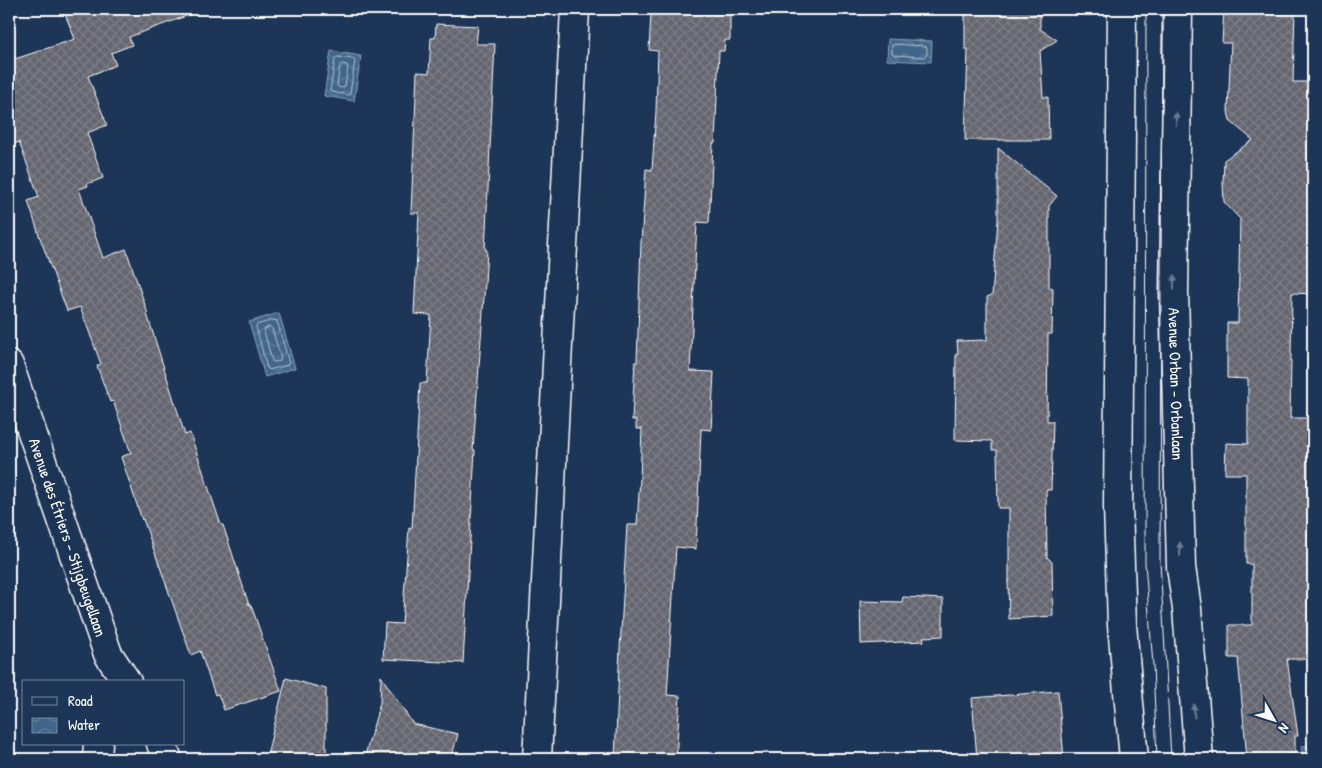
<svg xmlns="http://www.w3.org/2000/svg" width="1322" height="768" font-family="'Patrick Hand',sans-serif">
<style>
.water{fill:url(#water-waves);stroke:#8ea3b8}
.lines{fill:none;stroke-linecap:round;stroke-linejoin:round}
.shore{stroke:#b3c2d0;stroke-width:1}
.building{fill:url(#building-cross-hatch);stroke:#fff}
.minor-casing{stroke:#fff;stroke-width:31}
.minor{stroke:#1d3557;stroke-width:28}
.tram{stroke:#fff;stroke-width:1}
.oneway{fill:#6c7c92}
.labels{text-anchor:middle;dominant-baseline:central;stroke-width:4;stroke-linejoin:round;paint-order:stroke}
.street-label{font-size:16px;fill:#fff;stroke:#1d3557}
</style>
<defs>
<pattern id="water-waves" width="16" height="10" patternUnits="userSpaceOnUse" patternTransform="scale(1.25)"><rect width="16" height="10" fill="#426689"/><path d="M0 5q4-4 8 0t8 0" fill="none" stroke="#5e7d9b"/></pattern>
<pattern id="building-cross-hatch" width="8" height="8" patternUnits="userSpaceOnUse" patternTransform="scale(1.25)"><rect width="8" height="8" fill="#65666f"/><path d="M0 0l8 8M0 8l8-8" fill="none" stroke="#7c7d85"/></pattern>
</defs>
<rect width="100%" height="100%" fill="#1d3557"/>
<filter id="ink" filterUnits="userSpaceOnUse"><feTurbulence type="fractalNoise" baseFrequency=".02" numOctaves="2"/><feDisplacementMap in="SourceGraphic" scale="10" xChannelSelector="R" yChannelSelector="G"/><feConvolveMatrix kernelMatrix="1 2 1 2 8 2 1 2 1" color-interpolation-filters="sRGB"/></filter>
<g filter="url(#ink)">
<g class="water">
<polygon points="888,39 932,41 931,62 887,60"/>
<polygon points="331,51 361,56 354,101 324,96"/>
<polygon points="279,313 295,368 265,377 249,322"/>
<polygon points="1313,745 1313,757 1303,758 1301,746"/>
</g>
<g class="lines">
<g class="shore">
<polygon points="894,44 925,46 927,48 927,55 924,57 894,55 892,53 892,46"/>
<polygon points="337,57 353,59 355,61 350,93 349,95 332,92 330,91 335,59"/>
<polygon points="342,64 347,65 348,67 345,86 343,88 338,87 337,85 340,66"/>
<polygon points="274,320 277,321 289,363 287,365 269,370 267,368 256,327 257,325"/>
<polygon points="270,327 272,329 281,358 280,361 274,362 272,361 264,331 265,329"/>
</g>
</g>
<g class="building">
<polygon points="63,9 196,9 197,12 129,37 132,45 111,53 116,65 88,76 107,125 87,133 103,178 87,184 88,186 79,189 103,258 126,249 148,314 147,314 185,435 190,433 221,525 223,525 249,605 251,605 281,691 224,710 218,694 215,695 200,651 191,655 143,519 142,520 121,457 131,453 113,401 110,402 97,366 101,364 80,307 67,311 39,235 28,201 39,197 19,142 9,146 9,61 75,39"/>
<polygon points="658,9 730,9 730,40 725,40 724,51 719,51 715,143 713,143 709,223 697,222 690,371 714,372 711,430 701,429 696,549 676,547 667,695 680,696 676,759 615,759 619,667 627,525 637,525 640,478 642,429 636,429 636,420 632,420 635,362 637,362 641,243 646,169 652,170 656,111 658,51 649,50 651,14 658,14"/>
<polygon points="965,9 1040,9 1040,29 1057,40 1040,51 1043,97 1048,97 1049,140 965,140 968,49 965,49"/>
<polygon points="1224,9 1295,9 1293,82 1313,82 1313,294 1292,293 1290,418 1313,418 1313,659 1287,659 1298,736 1295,736 1295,754 1254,759 1247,759 1238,658 1229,658 1229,625 1252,625 1252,564 1246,564 1246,474 1225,474 1226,443 1248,444 1248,379 1227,378 1227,323 1238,323 1240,219 1224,202 1223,184 1224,160 1253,140 1230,121 1228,111 1231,43 1222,43"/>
<polygon points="436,24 478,26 476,44 495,44 485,250 487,250 485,283 473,450 475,450 463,663 383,659 385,623 402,624 409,528 412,529 420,383 427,383 431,315 414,314 419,213 411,213 417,72 429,73 431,38 435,38"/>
<polygon points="998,148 1057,196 1049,206 1049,287 1053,288 1052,334 1048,334 1047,421 1053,421 1051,490 1046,490 1047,557 1052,562 1053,616 1009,619 1008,581 1009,581 1009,508 998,508 997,450 992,450 992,441 955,440 956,354 958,354 957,341 987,340 987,297 992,295 998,220"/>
<polygon points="903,597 943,599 943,636 923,637 924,641 861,644 860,601 902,602"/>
<polygon points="381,676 413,724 458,734 451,759 364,759 380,703"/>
<polygon points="286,678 326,689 326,759 266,759"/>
<polygon points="1058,691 1064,759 977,759 972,698"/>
</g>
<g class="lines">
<g class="minor-casing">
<g id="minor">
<polyline points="1122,9 1118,506 1122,625 1134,759"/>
<path id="s1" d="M1178,9L1174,292L1181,567L1187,609L1199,759"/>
<path id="s2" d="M9,365L108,654L127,682"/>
<polyline points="161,744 168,759"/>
<polyline points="97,759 98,744"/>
<polyline points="537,759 575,9"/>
</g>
</g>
<use href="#minor" class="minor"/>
<g class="tram">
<polyline points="1146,9 1145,563 1153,665 1157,759"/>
<polyline points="1162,9 1160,561 1171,759"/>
</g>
</g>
<defs><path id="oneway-solid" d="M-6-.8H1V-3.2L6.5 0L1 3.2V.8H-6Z" transform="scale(1.25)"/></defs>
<g class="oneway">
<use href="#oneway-solid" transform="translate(1176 119) rotate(-89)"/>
<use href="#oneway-solid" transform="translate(1174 282) rotate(-89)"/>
<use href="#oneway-solid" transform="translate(1180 549) rotate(-91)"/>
<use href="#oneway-solid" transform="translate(1194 711) rotate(-94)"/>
</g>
</g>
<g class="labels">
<g class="street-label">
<text stroke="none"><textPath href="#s1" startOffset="375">Avenue Orban - Orbanlaan</textPath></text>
<text stroke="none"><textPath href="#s2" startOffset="182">Avenue des Étriers - Stijgbeugellaan</textPath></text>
</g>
</g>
<rect width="1322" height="768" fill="none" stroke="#1d3557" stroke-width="30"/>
<rect x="15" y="15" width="1292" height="738" fill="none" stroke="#fff" stroke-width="2" filter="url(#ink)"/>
<rect x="22" y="680" width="162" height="65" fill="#1d3557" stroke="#77869a"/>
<rect x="32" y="697" width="25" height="8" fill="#1d3557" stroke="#77869a"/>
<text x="68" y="706" font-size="15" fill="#ffffff">Road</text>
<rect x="32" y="718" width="25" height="15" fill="url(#water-waves)" stroke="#77869a"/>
<text x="68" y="730" font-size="15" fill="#ffffff">Water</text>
<g transform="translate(1274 720) rotate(129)" stroke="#1d3557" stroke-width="4" paint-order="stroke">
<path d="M0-4L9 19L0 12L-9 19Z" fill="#ffffff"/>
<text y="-8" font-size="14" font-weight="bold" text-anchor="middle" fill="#ffffff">N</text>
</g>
</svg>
